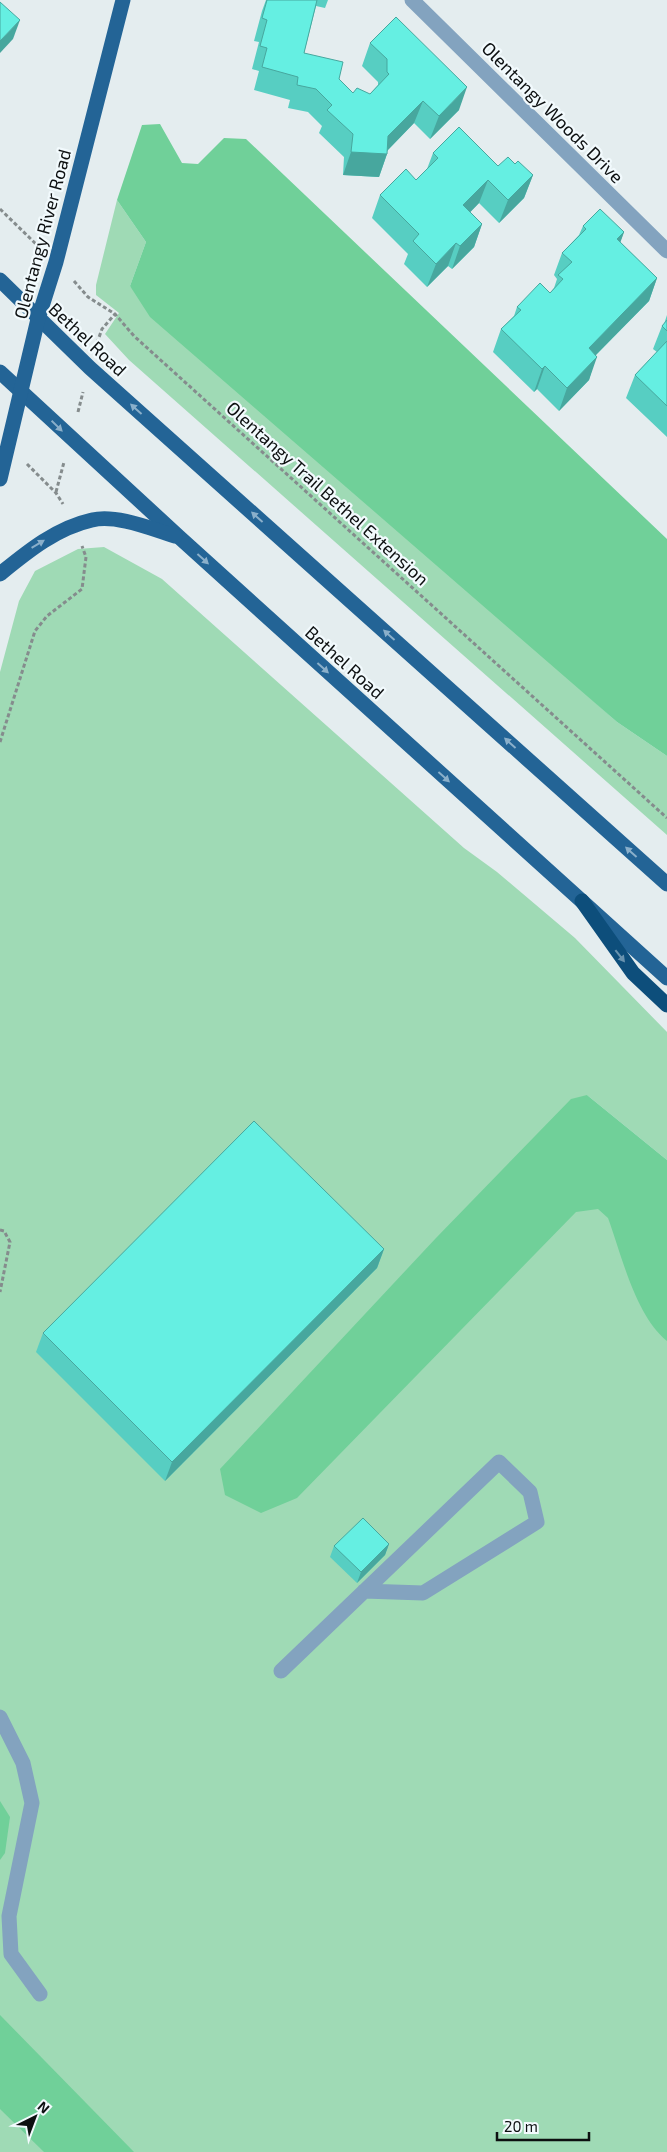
<svg xmlns="http://www.w3.org/2000/svg" width="667" height="2152" font-family="'Exo 2',sans-serif">
<style>
.green{fill:#9fdab5}
.forest{fill:#70d099}
.lines{fill:none;stroke-linecap:round;stroke-linejoin:round}
.path{stroke:#858c8d;stroke-width:3;stroke-dasharray:4 2.5;stroke-linecap:butt}
.minor{stroke:#83a3bf;stroke-width:15}
.major{stroke:#236496;stroke-width:15}
.highway{stroke:#0d4e7b;stroke-width:15}
.wall{fill:#57cec2}
.shaded-wall{fill:#47a79e}
.building{fill:#65efe2;stroke:#47a79e}
.oneway{fill:#8aafca}
.oneway2{fill:#6993af}
.labels{text-anchor:middle;dominant-baseline:central;stroke-width:4.5;stroke-linejoin:round;paint-order:stroke}
.street-label{font-size:18px;fill:#0d1011;stroke:#f2fafd}
</style>
<rect width="100%" height="100%" fill="#e4edef"/>
<g class="green">
<polygon points="117,200 146,242 130,286 617,722 667,756 667,835 129,360 105,334 119,313 96,295 96,285"/>
<polygon points="104,547 162,579 464,848 497,872 575,938 667,1032 667,1160 587,1095 609,1147 667,1227 667,2152 0,2152 0,672 19,601 35,571 78,549"/>
</g>
<g class="forest">
<polygon points="160,124 182,163 198,164 224,138 246,139 667,539 667,756 617,722 150,317 130,286 146,242 117,200 142,125"/>
<path d="M587,1095L667,1160V1341C635,1315 622,1256 608,1218L598,1209L576,1212L297,1498L261,1513L225,1495L220,1469L436,1238L571,1099Z"/>
<polygon points="0,1801 10,1817 5,1853 0,1860"/>
<polygon points="0,2015 134,2152 44,2152 0,2109"/>
</g>
<g class="lines">
<g class="path">
<polyline points="0,209 37,245"/>
<polyline points="74,281 88,297 115,314 134,336 667,818"/>
<polyline points="97,343 102,329 115,314"/>
<polyline points="78,412 83,392"/>
<polyline points="27,464 56,493 63,504"/>
<polyline points="56,492 64,462"/>
<polyline points="0,742 35,631 47,616 82,589 86,557 82,546"/>
<polyline points="0,1230 4,1231 10,1242 0,1292"/>
</g>
<g class="minor">
<polyline points="412,0 667,251"/>
<polyline points="281,1671 499,1462 530,1492 537,1522 423,1593 364,1591"/>
<polyline points="0,1717 23,1763 32,1803 9,1916 11,1954 40,1994"/>
</g>
<g class="major">
<polyline points="0,280 90,368 667,884"/>
<polyline points="0,372 179,537 667,978"/>
<polyline points="0,479 38,319 56,262 123,0"/>
<path d="M0,574C27,552 56,528 92,520C116,514 152,529 175,536"/>
</g>
<polyline class="highway" points="582,901 633,973 667,1005"/>
</g>
<g class="wall">
<polygon points="266,0 328,0 325,8 316,6 304,53 339,79 353,93 370,94 378,85 378,82 362,66 370,43 459,110 430,139 414,123 387,151 387,154 379,177 343,175 344,157 319,133 322,126 308,112 288,108 290,100 254,90 259,71 252,69 259,42 254,41 262,11"/>
<polygon points="433,153 498,166 515,164 533,175 524,198 499,223 479,203 470,212 482,224 474,247 452,269 448,266 427,287 404,264 408,254 372,218 380,195 416,180 427,169"/>
<polygon points="583,226 624,232 620,242 657,278 649,301 596,355 589,380 559,411 537,389 534,392 493,352 501,329 514,316 517,307 550,293 554,288 557,279 554,275 562,253 579,235"/>
<polygon points="667,315 667,437 626,398 635,375 657,352 653,349 662,326 664,324"/>
<polygon points="384,1249 377,1268 165,1481 36,1352 43,1333"/>
<polygon points="389,1544 385,1555 357,1583 330,1557 334,1546"/>
</g>
<g class="shaded-wall">
<polygon points="20,20 13,39 0,53 0,41"/>
<polygon points="467,87 459,110 430,139 439,116"/>
<polygon points="423,101 414,123 384,154 387,154 379,177 343,175 351,152 388,136"/>
<polygon points="533,175 524,198 499,223 508,200"/>
<polygon points="488,180 479,203 455,228 463,205"/>
<polygon points="482,224 474,247 452,269 460,246"/>
<polygon points="624,232 616,255 617,239"/>
<polygon points="456,243 448,266 427,287 436,264"/>
<polygon points="657,278 649,301 580,371 589,348"/>
<polygon points="597,357 589,380 559,411 567,388"/>
<polygon points="545,366 537,389 534,392 542,369"/>
<polygon points="384,1249 377,1268 165,1481 172,1462"/>
<polygon points="389,1544 385,1555 357,1583 361,1572"/>
</g>
<g class="building">
<polygon points="267,0 317,0 304,53 343,62 339,79 353,93 357,88 370,94 389,74 387,72 387,59 370,43 396,17 467,87 439,116 423,101 388,136 387,154 351,152 353,134 327,110 332,105 316,89 297,85 298,77 262,67 267,48 260,46 267,20 262,18"/>
<polygon points="0,2 20,20 0,41"/>
<polygon points="459,127 498,166 508,157 515,164 518,161 533,175 508,200 488,180 463,205 482,224 460,246 456,243 436,264 413,241 419,234 380,195 406,169 416,180 438,158 433,153"/>
<polygon points="600,209 624,232 617,239 657,278 589,348 597,357 567,388 545,366 542,369 501,329 521,310 517,307 540,283 550,293 563,279 558,275 572,262 562,253 586,229 583,226"/>
<polygon points="667,320 667,331 662,326"/>
<polygon points="667,341 667,406 635,375"/>
<polygon points="254,1121 384,1249 172,1462 43,1333"/>
<polygon points="363,1518 389,1544 361,1572 334,1546"/>
</g>
<defs><path id="oneway-solid" d="M-6-.8H1V-3.2L6.5 0L1 3.2V.8H-6Z" transform="scale(1.25)"/></defs>
<g class="oneway">
<use href="#oneway-solid" transform="translate(136 409) rotate(-138)"/>
<use href="#oneway-solid" transform="translate(57 426) rotate(44)"/>
<use href="#oneway-solid" transform="translate(257 517) rotate(-138)"/>
<use href="#oneway-solid" transform="translate(38 544) rotate(-31)"/>
<use href="#oneway-solid" transform="translate(203 559) rotate(42)"/>
<use href="#oneway-solid" transform="translate(389 635) rotate(-138)"/>
<use href="#oneway-solid" transform="translate(323 668) rotate(42)"/>
<use href="#oneway-solid" transform="translate(510 743) rotate(-138)"/>
<use href="#oneway-solid" transform="translate(444 777) rotate(42)"/>
<use href="#oneway-solid" transform="translate(631 852) rotate(-138)"/>
</g>
<use class="oneway2" href="#oneway-solid" transform="translate(620 956) rotate(52)"/>
<g class="labels">
<g class="street-label">
<text transform="translate(553 112) rotate(45)">Olentangy Woods Drive</text>
<text transform="translate(42 234) rotate(-75)">Olentangy River Road</text>
<text transform="translate(88 339) rotate(43)">Bethel Road</text>
<text transform="translate(328 493) rotate(42)">Olentangy Trail Bethel Extension</text>
<text transform="translate(345 662) rotate(42)">Bethel Road</text>
</g>
</g>
<g transform="translate(35 2117) rotate(42)" stroke="#f2fafd" stroke-width="4" paint-order="stroke">
<path d="M0-4L9 19L0 12L-9 19Z" fill="#0d1011"/>
<text y="-8" font-size="14" font-weight="bold" text-anchor="middle" fill="#0d1011">N</text>
</g>
<path d="M497 2132v8h92v-8" fill="none" stroke="#0d1011" stroke-width="2.5"/>
<text x="504" y="2132" font-size="15" fill="#0d1011" stroke="#f2fafd" stroke-width="4" paint-order="stroke">20 m</text>
</svg>
